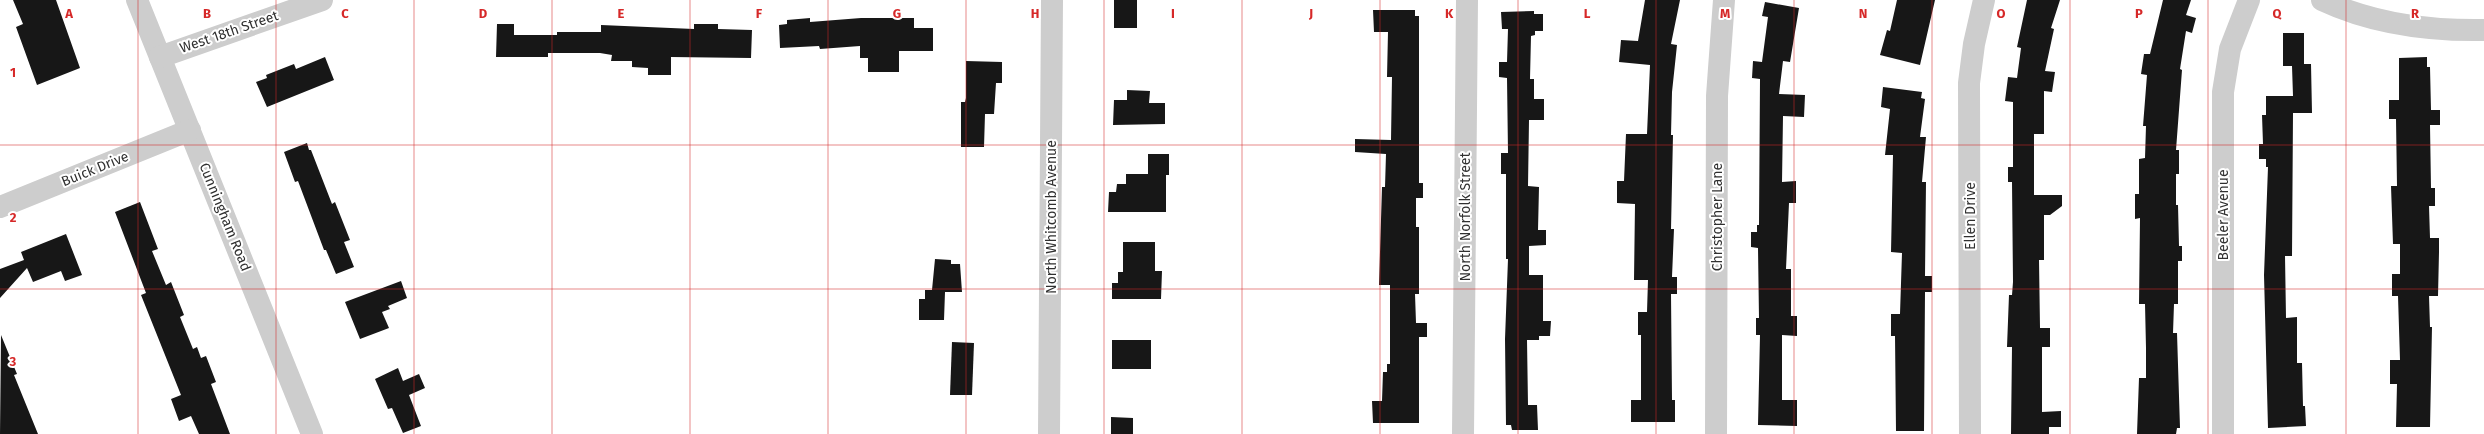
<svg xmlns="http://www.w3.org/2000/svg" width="2484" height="434" font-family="'Fira Sans',sans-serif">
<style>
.building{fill:#171717}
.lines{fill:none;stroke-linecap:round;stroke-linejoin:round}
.minor{stroke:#cdcdcd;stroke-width:22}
.grid{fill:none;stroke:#d62828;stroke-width:1;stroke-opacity:0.55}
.labels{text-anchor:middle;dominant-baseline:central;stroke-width:4;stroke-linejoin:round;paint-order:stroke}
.street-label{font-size:14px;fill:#303030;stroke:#fff}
.grid-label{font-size:13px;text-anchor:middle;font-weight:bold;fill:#d62828;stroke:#fff;stroke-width:4;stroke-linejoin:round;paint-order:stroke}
</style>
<rect width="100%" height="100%" fill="#fff"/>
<g class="building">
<polygon points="13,0 56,0 80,68 37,85 16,27 23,24"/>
<rect x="1114" y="0" width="23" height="28"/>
<polygon points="1645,0 1680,0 1671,44 1677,45 1672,92 1671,135 1673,135 1671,229 1674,229 1672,277 1677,277 1677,294 1671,294 1672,400 1675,400 1675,422 1631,422 1631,400 1641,400 1641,335 1638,335 1638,312 1647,312 1648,280 1634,280 1635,204 1617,203 1617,181 1624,181 1626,134 1647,134 1650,65 1619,62 1621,40 1638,41"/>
<polygon points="1897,0 1935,0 1920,65 1880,55 1887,30 1890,31"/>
<polygon points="2027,0 2060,0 2051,28 2054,29 2045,71 2055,72 2052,92 2044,91 2044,134 2034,134 2034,195 2062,195 2062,206 2050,215 2044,215 2044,260 2039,260 2040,328 2050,328 2050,347 2042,347 2042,412 2061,411 2061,427 2049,427 2049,434 2011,434 2012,347 2007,347 2009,295 2012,295 2013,282 2012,182 2008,182 2008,167 2013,167 2013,102 2005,101 2008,77 2017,78 2021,48 2017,47"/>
<polygon points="2163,0 2191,0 2186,15 2196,18 2192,33 2186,31 2180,69 2182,70 2176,150 2179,150 2179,174 2176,174 2176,205 2178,205 2179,246 2182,246 2182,261 2178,261 2178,304 2174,304 2173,333 2177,333 2180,428 2177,428 2176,434 2137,434 2139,378 2146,378 2146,348 2145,304 2139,304 2140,218 2135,219 2135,194 2139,194 2139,159 2145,158 2146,126 2143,126 2147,75 2141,74 2144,54 2150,54"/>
<polygon points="1765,2 1799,8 1790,62 1783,61 1779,94 1805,95 1804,117 1783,116 1782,182 1796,181 1796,203 1789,203 1786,269 1791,269 1791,316 1797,316 1797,336 1782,335 1782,400 1797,400 1797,426 1758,425 1760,335 1756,335 1756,318 1759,318 1758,248 1751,247 1751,232 1757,232 1757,225 1759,225 1760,79 1752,78 1753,61 1762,62 1768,17 1762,16"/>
<polygon points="1373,10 1415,10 1415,16 1419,16 1419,183 1423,183 1423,198 1416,198 1416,227 1419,227 1419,294 1415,294 1416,323 1427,323 1427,337 1419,337 1419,423 1373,423 1372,401 1382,401 1383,372 1387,372 1387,364 1390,364 1390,285 1379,285 1382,187 1385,187 1386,154 1355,152 1355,139 1391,140 1392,77 1387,77 1388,32 1374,32"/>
<polygon points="1534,11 1534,14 1543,14 1543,31 1535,31 1535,35 1531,36 1530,79 1534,79 1534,99 1544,99 1544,120 1529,120 1528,186 1539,187 1538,230 1546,230 1546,245 1529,246 1529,275 1543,275 1543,321 1551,321 1550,336 1539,336 1539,340 1527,340 1528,405 1537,405 1538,430 1512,430 1511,425 1506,425 1505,339 1508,259 1506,259 1506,174 1501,174 1501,153 1508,153 1507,78 1499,77 1499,62 1507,62 1508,29 1502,29 1501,12"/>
<polygon points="810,18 810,22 861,18 914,18 914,28 933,28 933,51 899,51 899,72 868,72 868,58 860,58 860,46 820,49 819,46 780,48 779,25 787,24 787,20"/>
<polygon points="497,24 514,24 514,35 557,35 557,32 601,32 601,25 694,29 694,24 718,24 718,29 752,30 751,58 671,57 671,75 648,75 648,68 632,67 632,61 611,61 612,55 600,53 548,53 548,57 496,57"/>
<polygon points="2283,33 2304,33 2304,64 2311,64 2312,113 2293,113 2292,256 2285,256 2286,318 2297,317 2297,363 2302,363 2303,406 2305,406 2306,426 2268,428 2264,275 2268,167 2266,167 2266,159 2259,159 2259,144 2263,144 2262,115 2266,115 2266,96 2293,96 2292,66 2283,66"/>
<polygon points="325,57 334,80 267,107 256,82 267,78 266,75 294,64 296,69"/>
<polygon points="2427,57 2427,67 2430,67 2431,110 2440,110 2440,125 2430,125 2431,188 2435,188 2435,206 2429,206 2430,238 2439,238 2439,252 2438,296 2429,296 2430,327 2432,327 2430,427 2396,427 2397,384 2390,384 2390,360 2400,360 2398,296 2392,296 2392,274 2400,274 2400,244 2393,244 2391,186 2397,186 2396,119 2389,119 2389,100 2399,100 2399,58"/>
<polygon points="966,61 1002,62 1002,83 996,83 994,114 985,114 984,147 961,147 961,102 965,102 966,98"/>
<polygon points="1883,87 1922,92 1921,98 1925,99 1920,137 1926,137 1922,182 1926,182 1925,276 1932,276 1932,292 1925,292 1924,431 1896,431 1895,336 1891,336 1891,314 1900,314 1902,253 1891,252 1893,155 1885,155 1890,109 1881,107"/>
<polygon points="1127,90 1150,91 1149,103 1165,103 1165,124 1113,125 1114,100 1127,100"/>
<polygon points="307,143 309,150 311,150 332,204 335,202 350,240 344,242 354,267 336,274 326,250 324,250 298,181 295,182 284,152"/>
<polygon points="1148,154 1169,154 1169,175 1166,175 1166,212 1108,212 1109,192 1116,192 1117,184 1126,184 1126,174 1148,174"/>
<polygon points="140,202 158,249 152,251 166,285 171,282 184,315 180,317 193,349 197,347 201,358 206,356 216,382 211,384 230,434 199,434 191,416 179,421 171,399 181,395 141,295 146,293 115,212"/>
<polygon points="66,234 82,275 65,281 61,271 33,282 27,268 0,298 0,269 24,260 21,252"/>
<polygon points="1123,242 1155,242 1155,271 1162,271 1161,299 1112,299 1112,283 1118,283 1118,272 1123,272"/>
<polygon points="935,259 951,260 951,264 960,264 962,292 945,292 944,320 919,320 919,299 925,299 925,290 932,290"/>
<polygon points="401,281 407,298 388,306 390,309 382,312 389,328 360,339 345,302"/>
<polygon points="1,335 17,374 14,375 38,434 0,434"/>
<rect x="1112" y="340" width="39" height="29"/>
<polygon points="952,342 974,343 972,395 950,395"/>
<polygon points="398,368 403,381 419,374 425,388 409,395 421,426 403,433 392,408 388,409 375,379"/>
<polygon points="1111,417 1133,418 1133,434 1111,434"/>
</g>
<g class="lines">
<g class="minor">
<polyline points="137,0 312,434"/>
<path d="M2322,0C2373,24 2428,31 2484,30"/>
<polyline points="160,57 322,0"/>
<polyline points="0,207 190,130"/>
<polyline points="1049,434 1052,0"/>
<polyline points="1463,434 1467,0"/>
<polyline points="1716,434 1717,96 1724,0"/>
<polyline points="1970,434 1969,83 1974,44 1984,0"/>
<polyline points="2223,434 2223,92 2230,49 2249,0"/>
</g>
</g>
<path class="grid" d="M138,0V434M276,0V434M414,0V434M552,0V434M690,0V434M828,0V434M966,0V434M1104,0V434M1242,0V434M1380,0V434M1518,0V434M1656,0V434M1794,0V434M1932,0V434M2070,0V434M2208,0V434M2346,0V434M0,145H2484M0,289H2484"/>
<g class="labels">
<g class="street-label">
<text transform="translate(229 32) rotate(-19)">West 18th Street</text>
<text transform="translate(95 169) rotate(-22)">Buick Drive</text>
<text transform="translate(2223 215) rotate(-90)">Beeler Avenue</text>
<text transform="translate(1970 216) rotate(-90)">Ellen Drive</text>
<text transform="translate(225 217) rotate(68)">Cunningham Road</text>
<text transform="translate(1051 217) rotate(-90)">North Whitcomb Avenue</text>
<text transform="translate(1465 217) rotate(-90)">North Norfolk Street</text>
<text transform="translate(1717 217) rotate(-90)">Christopher Lane</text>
</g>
</g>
<g class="grid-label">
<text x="69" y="18">A</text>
<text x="207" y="18">B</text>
<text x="345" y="18">C</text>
<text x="483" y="18">D</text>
<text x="621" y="18">E</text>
<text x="759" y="18">F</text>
<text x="897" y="18">G</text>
<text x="1035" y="18">H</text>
<text x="1173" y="18">I</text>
<text x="1311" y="18">J</text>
<text x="1449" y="18">K</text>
<text x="1587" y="18">L</text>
<text x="1725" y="18">M</text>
<text x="1863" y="18">N</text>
<text x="2001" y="18">O</text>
<text x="2139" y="18">P</text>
<text x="2277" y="18">Q</text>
<text x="2415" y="18">R</text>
<text x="13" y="77">1</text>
<text x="13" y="222">2</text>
<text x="13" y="366">3</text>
</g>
</svg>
